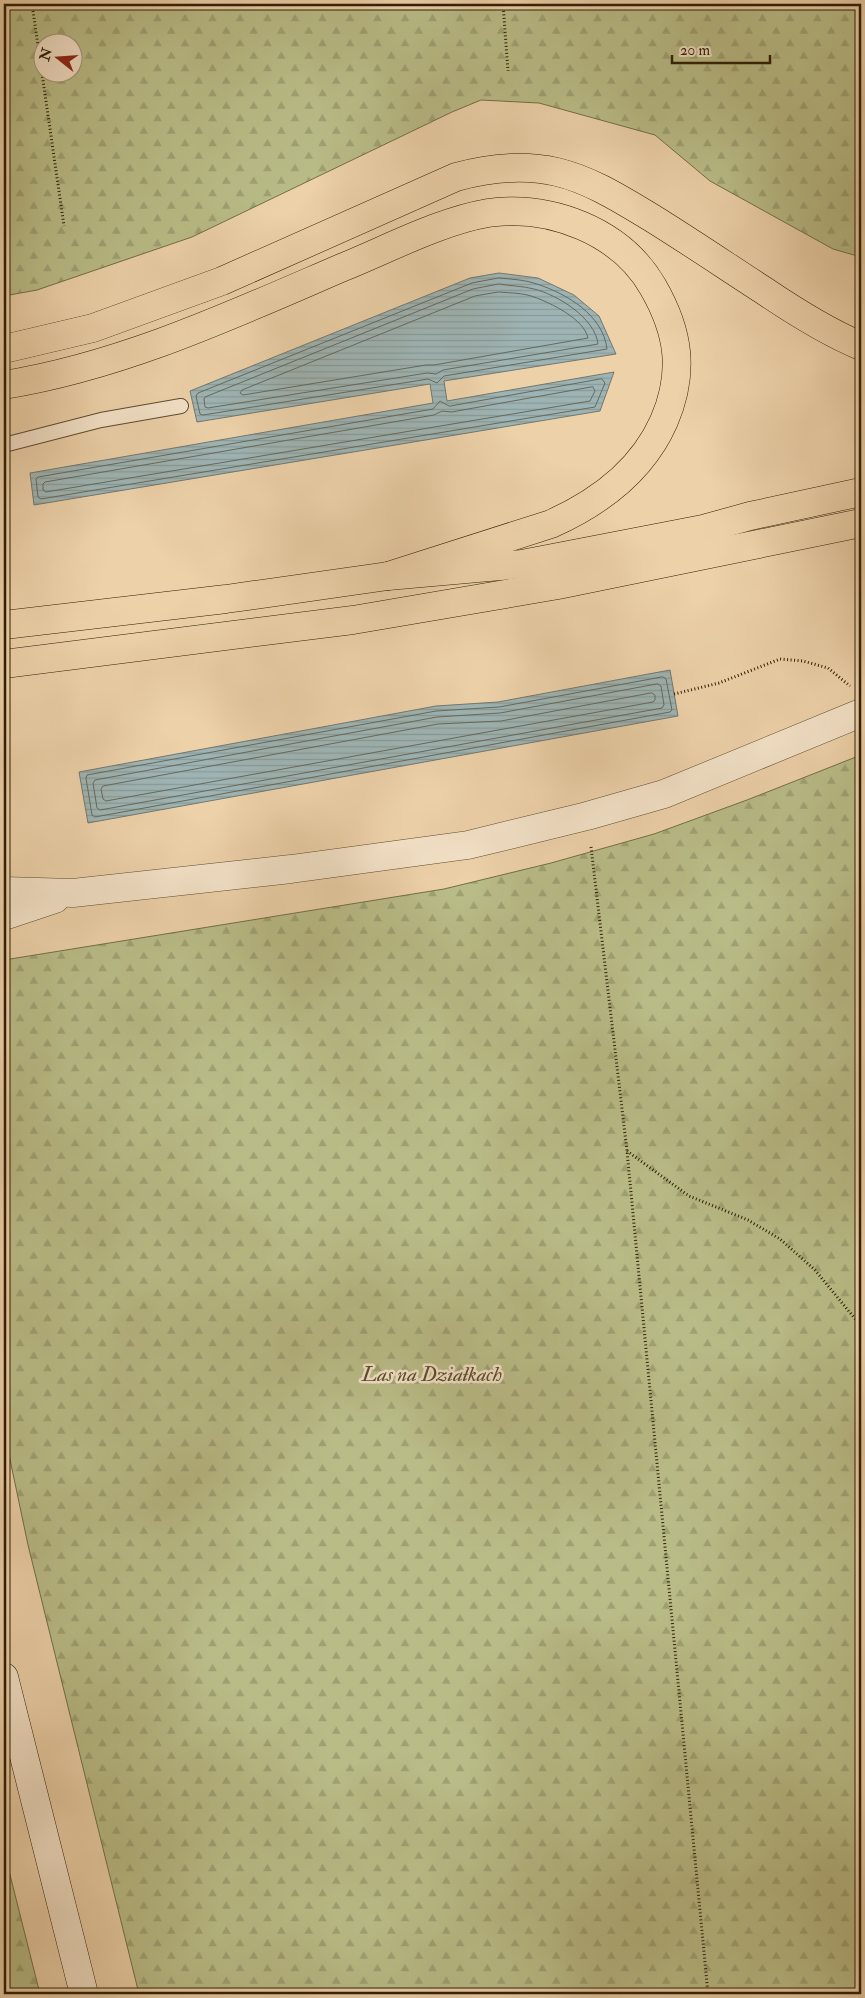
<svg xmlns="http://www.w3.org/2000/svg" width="865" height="1998" font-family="'IM FELL Double Pica',serif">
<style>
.forest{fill:url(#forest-firs);stroke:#746d46;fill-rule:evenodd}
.water{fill:url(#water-rules);stroke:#72786e}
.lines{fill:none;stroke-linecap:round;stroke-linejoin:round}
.shore{stroke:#66695d;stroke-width:1}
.lane-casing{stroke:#5e4b2f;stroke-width:16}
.street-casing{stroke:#5e4b2f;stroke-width:29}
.secondary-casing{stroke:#2f1e06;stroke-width:29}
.primary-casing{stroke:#2f1e06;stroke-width:29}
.path{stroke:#2f1e06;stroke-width:3;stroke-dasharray:1 2.5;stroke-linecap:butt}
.lane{stroke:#f3e1c7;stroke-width:14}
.street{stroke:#f3e1c7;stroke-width:28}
.secondary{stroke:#f3e1c7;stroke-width:28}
.primary{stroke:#edd1a9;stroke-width:28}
.labels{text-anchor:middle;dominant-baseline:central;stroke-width:5;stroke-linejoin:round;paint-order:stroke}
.park-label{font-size:21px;font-style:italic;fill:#584d2d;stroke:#f3e1c7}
</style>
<defs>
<pattern id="forest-firs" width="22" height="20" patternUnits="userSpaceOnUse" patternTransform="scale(1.25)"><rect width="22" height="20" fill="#b9bc87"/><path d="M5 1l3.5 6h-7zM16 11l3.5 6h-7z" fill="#9fa173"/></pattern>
<pattern id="water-rules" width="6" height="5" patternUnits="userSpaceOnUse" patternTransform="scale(1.25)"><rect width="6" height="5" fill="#9eb4b4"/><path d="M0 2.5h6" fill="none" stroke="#889a99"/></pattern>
</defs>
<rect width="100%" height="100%" fill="#edd1a9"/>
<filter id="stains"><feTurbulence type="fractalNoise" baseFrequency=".004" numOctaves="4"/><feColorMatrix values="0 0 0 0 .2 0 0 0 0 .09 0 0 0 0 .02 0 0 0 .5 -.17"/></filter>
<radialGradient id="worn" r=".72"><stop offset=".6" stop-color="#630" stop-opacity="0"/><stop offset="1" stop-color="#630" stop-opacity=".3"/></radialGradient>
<g class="forest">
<path d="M4,4H861V257L833,249L710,181L655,135L539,103L481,100L452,112L192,237L37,290L4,296ZM42,42H72V72H42Z"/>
<polygon points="861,755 861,1994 139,1994 28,1545 4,1431 4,960 444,889 551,863 654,834 747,800"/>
<polygon points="4,1851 40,1994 4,1994"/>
</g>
<g class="water">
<polygon points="499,273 538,278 574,295 599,316 616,354 444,381 447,401 614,372 600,411 34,505 30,473 433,403 430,384 197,422 190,391 470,278"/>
<polygon points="670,670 678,716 88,823 79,772 436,706 498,702"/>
</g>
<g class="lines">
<g class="shore">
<path d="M499,278C511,279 526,280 537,284C567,294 603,315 607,349L444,376L437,383L428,379L203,415L200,414L196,396L198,393L472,283Z"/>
<path d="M499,284C510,286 523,286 534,289C558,295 595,318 598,344L443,370L436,374L427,373L208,408L205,407L204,399L205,397L473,289Z"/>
<path d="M499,292C510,293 524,293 534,297C551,303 584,319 588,338L434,365H426L243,395L240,393L242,390L475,296Z"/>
<polygon points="602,379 605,383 595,407 41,499 38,497 36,479 38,477 433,409 440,401 449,406"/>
<polygon points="593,387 595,391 590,401 46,492 43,490 43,484 45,482 434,415 442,411 451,412"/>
<polygon points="663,677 666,679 672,710 670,712 95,817 92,815 86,778 87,775 436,711 499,707"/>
<polygon points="658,684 661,686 664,705 662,708 100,810 97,808 93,783 95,780 437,717 500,713"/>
<polygon points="652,693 655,695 655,700 653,702 106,801 103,799 101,789 103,786 438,724 501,721"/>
</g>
<g class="lane-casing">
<polyline id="lane" points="4,445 101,420 181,406"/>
</g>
<g class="street-casing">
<g id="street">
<polyline points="4,891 73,893 291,869 468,845 587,816 664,794 861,713"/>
<polyline points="4,916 55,899"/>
</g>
</g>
<g class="secondary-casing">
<polyline id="secondary" points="4,1677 84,1994"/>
</g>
<g class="primary-casing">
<g id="primary">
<path d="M4,349L93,328L222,281L456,177C489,168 523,164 557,172C591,180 622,200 652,218C689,241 726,266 763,290C794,311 827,332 861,346"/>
<path d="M4,385C122,366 232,315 341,268C386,250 440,221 488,213C550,204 621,231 653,287C679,332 685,372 664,421C642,471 598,503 551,524L388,576"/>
<polyline points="4,625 226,599 388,576 522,564 703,529 750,516 861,492"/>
<polyline points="4,664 353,620 558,585 861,523"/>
</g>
</g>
<g class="path">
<polyline points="32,4 64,226"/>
<polyline points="503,4 508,71"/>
<polyline points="674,694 719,683 780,659 803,661 828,668 850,686"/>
<polyline points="591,847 627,1151 708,1994"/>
<polyline points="627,1151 689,1196 748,1220 780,1239 815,1270 861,1326"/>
</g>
<use href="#lane" class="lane"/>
<use href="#street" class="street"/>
<use href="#secondary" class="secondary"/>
<use href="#primary" class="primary"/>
</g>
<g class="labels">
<g class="park-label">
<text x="432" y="1374">Las na Działkach</text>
</g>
</g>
<rect width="865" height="1998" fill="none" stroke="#edd1a9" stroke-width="20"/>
<rect x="5" y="5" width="855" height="1988" fill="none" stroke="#2f1e06" stroke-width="2.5"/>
<rect x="10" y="10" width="845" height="1978" fill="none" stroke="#2f1e06"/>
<g transform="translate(58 58) rotate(287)"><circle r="24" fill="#f3e1c7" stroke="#a5937a"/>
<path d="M0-4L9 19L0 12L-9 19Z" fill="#8f2418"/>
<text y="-8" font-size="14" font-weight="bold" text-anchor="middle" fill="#2f1e06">N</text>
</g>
<path d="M672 55v8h98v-8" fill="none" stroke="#2f1e06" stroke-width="2.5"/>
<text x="680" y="55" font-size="15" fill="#2f1e06" stroke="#f3e1c7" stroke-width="4" paint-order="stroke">20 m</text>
<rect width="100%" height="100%" filter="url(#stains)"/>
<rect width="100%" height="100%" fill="url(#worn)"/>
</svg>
